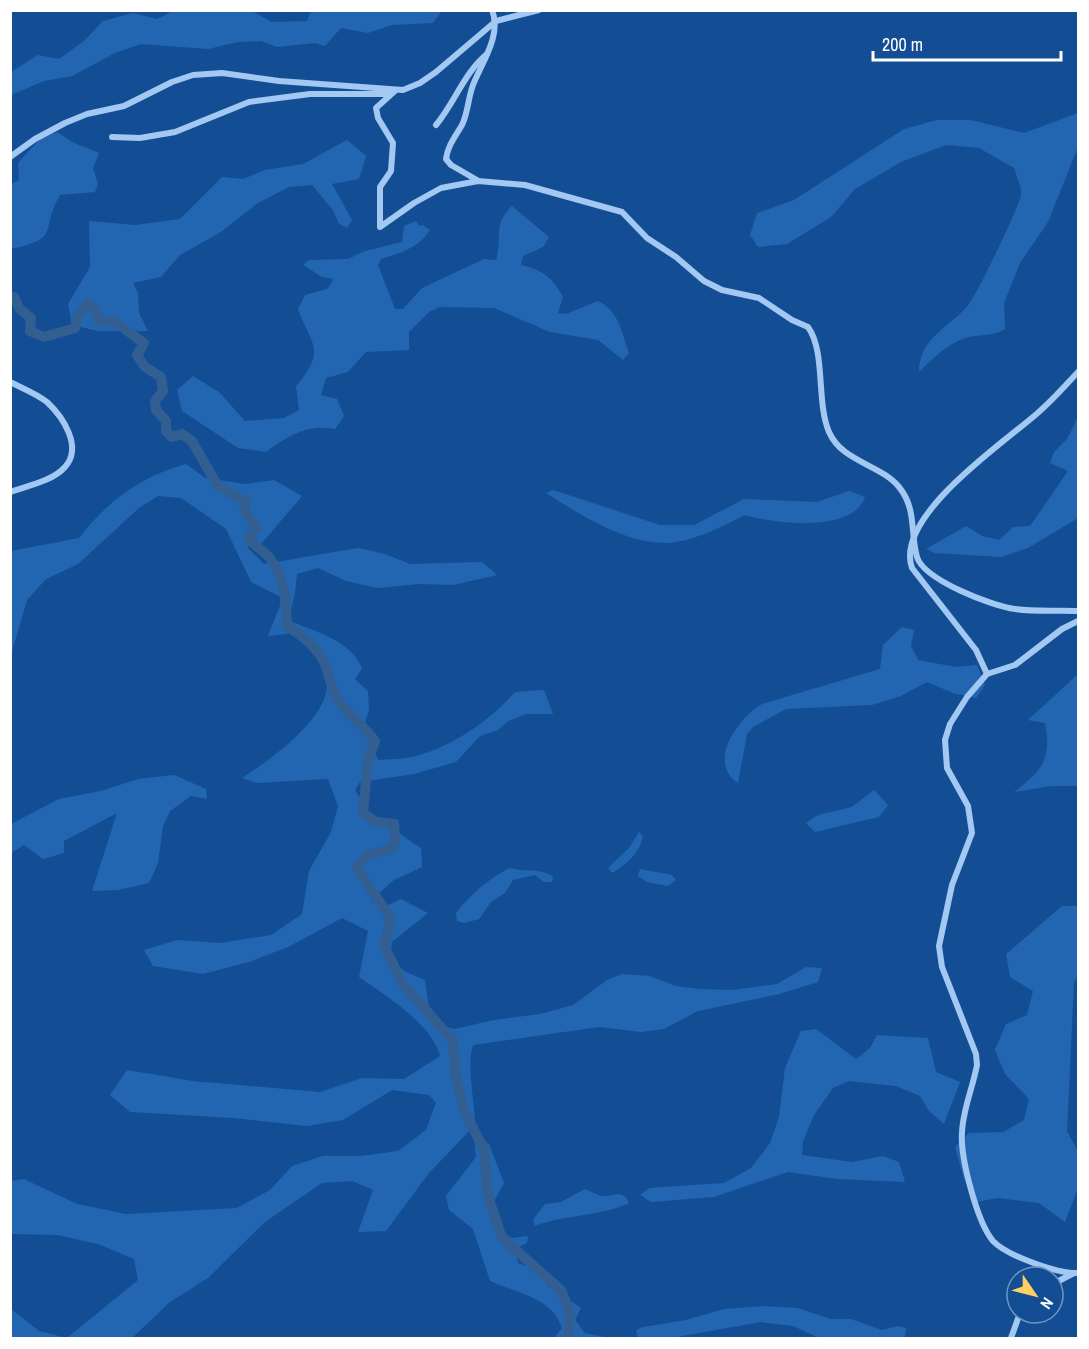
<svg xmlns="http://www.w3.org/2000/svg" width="1089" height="1349" font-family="'Archivo Narrow',sans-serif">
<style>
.green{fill:#2266b2}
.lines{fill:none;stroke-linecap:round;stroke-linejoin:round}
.river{stroke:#335e92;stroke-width:10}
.minor{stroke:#a3c8f2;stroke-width:6}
</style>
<rect width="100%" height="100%" fill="#134e95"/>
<g class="green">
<polygon points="173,11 252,11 272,22 307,21 311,11 442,11 433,23 392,25 368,33 341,28 325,46 315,43 277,47 261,41 238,42 208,49 141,44 115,53 72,76 44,81 11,95 11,72 38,55 59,59 84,41 103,21 133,13 157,19"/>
<path d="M1078,113V147L1048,222L1020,263L1004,303L1005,329C990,338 975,333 960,340C944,347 931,360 919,372C919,337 950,328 969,304C977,294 1020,205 1021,195C1022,187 1016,175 1014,168L979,148L946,145L901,162L855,189L831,217L787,244L758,247L750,235L757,213L794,200L904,129L937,120H970L1024,133Z"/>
<path d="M57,132L72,142L99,153L93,168L98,184L95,192L60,195C39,232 62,238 11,249V184L19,180L18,163L41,138Z"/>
<polygon points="347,140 366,156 359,179 332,184 352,220 347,228 339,224 333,210 312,185 289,187 258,203 221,232 180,255 161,277 133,283 138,293 139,313 148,331 98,331 72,325 68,304 90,267 89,221 135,225 180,219 222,177 243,179 265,170 303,164"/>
<path d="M512,206L549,237L543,247L523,256L521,265C543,270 553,278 563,297L558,313L566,314L598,301C619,311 622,333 629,353L623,360L598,340L550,332L494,308L440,307L429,312L409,332V350L366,352L348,372L326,378L321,395L337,399L344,416L335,429C307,424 288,436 266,452L238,448L182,411L177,390L193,376L219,392L245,421L284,418L299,410L296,386C327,349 312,347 298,309L305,295L327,289L334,279L322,277L303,265L309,260L348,259L365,251L402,242L404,226L416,221L419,226L423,225L430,230C418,248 401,253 381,259L378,265L395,309H403L422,288L484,259L496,260C503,237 492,225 512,206Z"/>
<polygon points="1078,417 1078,518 1028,548 1001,557 935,553 926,549 966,526 982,536 999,540 1013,527 1030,526 1068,471 1050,463 1054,452 1067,439"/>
<path d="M186,464L205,478L245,484L274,480L302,496L262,543L247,547L264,564L358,548L385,554L410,564L482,562L497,575L453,585L419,584L377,588L346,581L318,568L297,574L295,594L288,620C314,632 350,639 362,668L355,679L368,691L369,710L363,730L371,740L378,760C389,759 401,759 412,757C449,749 490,721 515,692L544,690L553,714H526L508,721L498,730L480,736L456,762L414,774L360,782L355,790L371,816C390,822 403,838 421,848L422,867L394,880L371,900L384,907L401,899L428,913L392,942L390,959L406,972L425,980L430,1015L440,1025L454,1029L494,1020L540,1014L573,1005L607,980L622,974L649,976L676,986L699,989L733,990L777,984L806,967L822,968L818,982L779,994L698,1011L664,1029L641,1032L599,1027L473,1045C466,1065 475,1102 475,1125L429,1173L386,1231L358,1232L373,1190L352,1181L322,1183L265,1222L208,1278L170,1302L132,1338H67L138,1280L134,1259L98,1244L57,1235L11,1234V1181L24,1179L77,1204L126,1214L237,1208L270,1190L292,1166L323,1156H361L398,1151L426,1130L436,1103L429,1095L392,1090L343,1120L307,1126L234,1118L130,1112L110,1095L127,1070L193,1081L320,1092L362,1078L404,1079L440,1056C432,1024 386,996 359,977L368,931L342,918L288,947L249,962L203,974L153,966L144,950L177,940L220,943L271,935L302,914L309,871L331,832L338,806L328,779L257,783L242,778C269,761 331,717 327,681C326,664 305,644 293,633L268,636L283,598L251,582L226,529L181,498L158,496L139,508L78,564L46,579L27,600L11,655V551L79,538C107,501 142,476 186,464Z"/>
<path d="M553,490L660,525H694L744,499L817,502L849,491L865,497C852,534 773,523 745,515C721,527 693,542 666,543C624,543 581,515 546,493Z"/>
<path d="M902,627L914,630L911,646L918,660L956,667L977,665L985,685L976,698L953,693L927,682L901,696L872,705L786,709L753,727L747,734L738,783C706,762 739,717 762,704L880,669L883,645Z"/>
<path d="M1078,674V786H1051L1014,792C1042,771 1052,759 1045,723L1028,720Z"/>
<polygon points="174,775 206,789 207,799 191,796 170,811 163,826 158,863 149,883 118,890 92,891 117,813 64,841 64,853 43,859 24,845 11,853 11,824 59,799 101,791 138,779"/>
<polygon points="874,790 888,805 879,817 815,832 806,823 818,815 852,807"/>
<path d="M639,832L643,836C640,853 627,864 612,873L608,868L629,848Z"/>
<path d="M510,868C529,873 533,867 553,876L552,882H544L535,875L513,880L505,893L491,902L479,919L464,923L457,921L456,913C470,895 489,878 510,868Z"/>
<polygon points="640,869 672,875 676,880 668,886 647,882 638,876"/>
<polygon points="1062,906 1078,906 1078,974 1074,983 1067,1131 1078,1152 1078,1188 1065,1222 1039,1203 997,1198 977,1202 964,1179 955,1147 969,1133 1003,1132 1024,1120 1029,1099 1005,1074 995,1050 1006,1024 1027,1015 1033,991 1010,977 1006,954"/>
<polygon points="816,1029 856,1059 870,1048 877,1035 928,1038 936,1072 960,1082 944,1124 929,1111 920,1096 896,1086 849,1081 833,1088 814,1115 803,1141 802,1155 852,1162 883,1156 899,1162 905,1182 837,1179 788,1172 714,1197 651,1202 640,1195 649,1188 724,1183 751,1168 770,1143 779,1117 785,1068 801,1031"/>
<path d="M474,1136L489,1144L504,1183L489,1210L506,1234L512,1238L528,1236L527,1243L514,1249L519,1264L537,1268L548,1286L581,1308L575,1320L585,1333L609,1338H554L562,1328C552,1297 516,1293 490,1281L473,1229L449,1210L446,1196L476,1157Z"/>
<path d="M585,1189C591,1191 598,1196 604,1196C617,1196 622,1189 629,1203C600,1217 565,1214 535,1226L533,1220L545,1204L561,1202Z"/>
<polygon points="763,1306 797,1308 831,1319 851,1319 881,1330 898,1326 906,1328 905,1337 819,1338 793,1326 761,1322 671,1338 638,1338 636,1330 643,1327 686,1320 724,1309"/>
<polygon points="11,1309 39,1331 67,1338 11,1338"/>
</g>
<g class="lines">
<path class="river" d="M10,297H14L19,308L31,318L30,331L44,337L75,328L78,316L88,303L94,307L99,321L115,322L144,343L137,355L145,367L161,377L163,391L155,401L156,410L166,421V431L172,437L182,434L192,441L217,485L246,502L244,511L257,528L248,538C254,546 263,550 269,557C285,577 286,602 287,626C301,635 317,647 324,662C329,674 331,687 337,698C347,715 363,725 375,741L368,760L363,813L376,822L394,824L395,840L391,849L367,855L357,868L391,919L384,946L403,984L453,1041L456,1077L464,1111L484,1149L488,1196L502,1238L561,1290L570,1312L568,1338"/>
<g class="minor">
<path d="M396,90L376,108L378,118L393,143L391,171L380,187V227L414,203L441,188L478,181L525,185L622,212L647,238L676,257L704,281L722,290L759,298L792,320L808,327C826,352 816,402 829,432C842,462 880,464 899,487C917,509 910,533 917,557C924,580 992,606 1015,609C1035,612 1058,610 1078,611"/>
<path d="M436,125C455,102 464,73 487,54"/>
<polyline points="112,137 140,138 175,132 249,102 310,94 389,94"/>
<polyline points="10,157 35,139 65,123 87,114 124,106 172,82 193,75 222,73 279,81 403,90 420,83 436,72 496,21 539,10"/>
<path d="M477,180L451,165L446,159C448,145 455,137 462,125C468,113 468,98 473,85C482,62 502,35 492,10"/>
<path d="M10,382C22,388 37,394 47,402C63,417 83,447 65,467C53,481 27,486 10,492"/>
<path d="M1078,621L1062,629L1015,665L987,674L967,697L950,724L945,740L947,768L968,806L972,833L952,885L939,946L942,967L976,1054L977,1065C973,1087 963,1109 962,1132C960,1157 977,1222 993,1241C1007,1256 1059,1274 1078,1273"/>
<path d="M987,674L976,650L912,568C894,518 1000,445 1033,417C1049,404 1064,387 1078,372"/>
<polyline points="1053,1284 1074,1273"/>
<polyline points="1011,1338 1020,1313"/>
</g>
</g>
<rect width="1089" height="1349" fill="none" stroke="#ffffff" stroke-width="24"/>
<g transform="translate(1035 1295) rotate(125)"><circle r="28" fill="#134e95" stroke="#7195bf" stroke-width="1.5"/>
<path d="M0-4.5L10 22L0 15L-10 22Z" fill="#ffcf64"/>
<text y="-9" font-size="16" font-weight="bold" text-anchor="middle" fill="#ffffff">N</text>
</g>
<path d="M873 51v9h188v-9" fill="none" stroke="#ffffff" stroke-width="3"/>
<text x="882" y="51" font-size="18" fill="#ffffff" stroke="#134e95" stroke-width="4.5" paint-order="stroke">200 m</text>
</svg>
